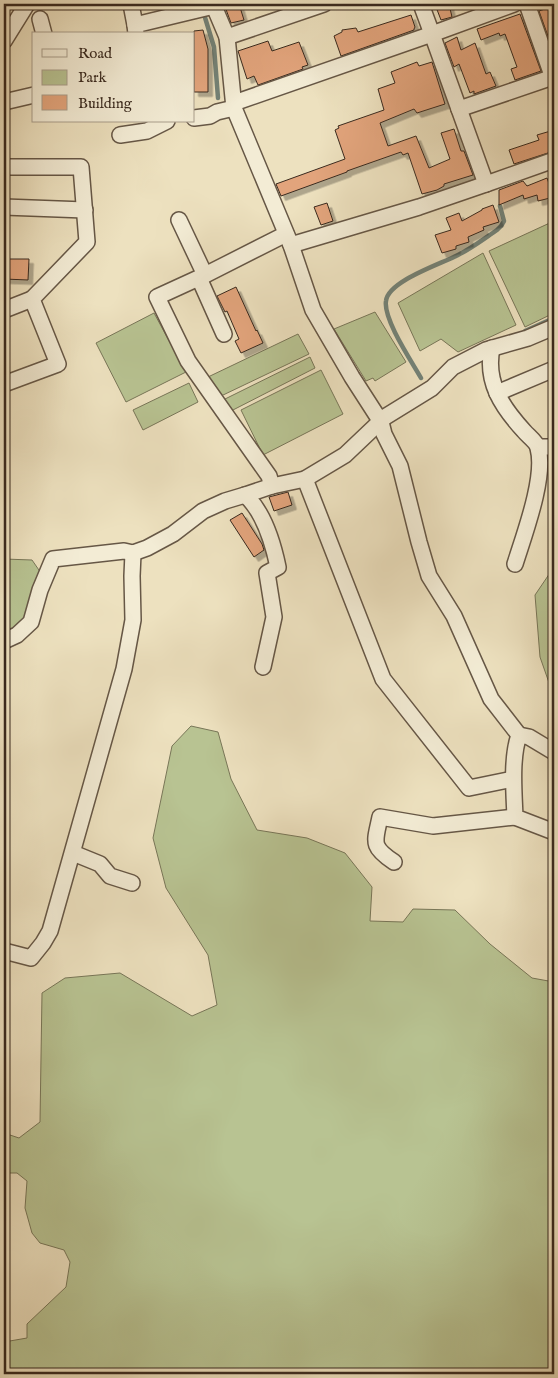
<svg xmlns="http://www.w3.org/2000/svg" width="558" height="1378" font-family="'IM FELL English',serif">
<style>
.green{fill:#b8c392;stroke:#787658}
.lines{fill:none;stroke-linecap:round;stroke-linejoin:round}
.stream{stroke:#738277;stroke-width:4.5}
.building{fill:#e2a47b;stroke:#39291e;filter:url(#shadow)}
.minor-casing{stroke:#665746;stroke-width:18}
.minor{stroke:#f3ecd5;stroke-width:15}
</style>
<defs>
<filter id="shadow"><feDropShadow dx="4.5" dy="4.5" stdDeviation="0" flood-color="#0004"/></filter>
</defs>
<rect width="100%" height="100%" fill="#ede1bf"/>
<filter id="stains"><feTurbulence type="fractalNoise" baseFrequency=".004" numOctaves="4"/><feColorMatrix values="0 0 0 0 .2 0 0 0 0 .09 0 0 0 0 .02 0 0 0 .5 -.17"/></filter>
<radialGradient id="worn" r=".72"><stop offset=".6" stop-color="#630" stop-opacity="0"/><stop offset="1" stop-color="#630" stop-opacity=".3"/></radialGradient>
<g class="green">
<polygon points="554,221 554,313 525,327 489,251"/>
<polygon points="483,253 516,325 458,352 441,339 420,351 398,303"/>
<polygon points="375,312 406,362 375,381 373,378 366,381 334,329"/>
<polygon points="154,313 186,372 126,402 96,343"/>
<polygon points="298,334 309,354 221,396 208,377"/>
<polygon points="310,357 315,368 231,411 223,400"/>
<polygon points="321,370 343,414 263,455 241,410"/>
<polygon points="189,383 198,402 143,430 133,410"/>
<polygon points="4,559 32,560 41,573 27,624 4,642"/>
<polygon points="554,567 554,697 540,657 535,595"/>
<polygon points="191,726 218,732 231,779 257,830 307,838 345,853 372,887 370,921 403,922 413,909 455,910 490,944 532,978 554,982 554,1374 4,1374 4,1342 27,1338 27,1324 66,1287 70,1262 64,1250 40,1243 32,1233 25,1208 27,1181 17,1173 4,1173 4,1133 19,1138 40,1122 42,993 65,978 120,973 192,1016 217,1005 208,955 166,888 153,838 172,746"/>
</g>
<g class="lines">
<g class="stream">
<polyline points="203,11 214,47 218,98"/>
<polyline points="525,331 554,318"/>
<path d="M421,378C412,362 383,319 386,301C388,281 441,264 458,255C472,248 485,238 497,230L501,226L504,221L500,206"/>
</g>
</g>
<g class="building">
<polygon points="224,4 239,4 244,20 231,23"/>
<polygon points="445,4 449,4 452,17 441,20 436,7"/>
<polygon points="554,6 554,53 539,11"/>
<polygon points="520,14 541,71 515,80 511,69 517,67 505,34 500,36 499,33 481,40 477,29"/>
<polygon points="411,15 415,27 414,29 414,30 341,56 334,36 342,32 342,30 356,28 358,32"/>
<polygon points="203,30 208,49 208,92 194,92 194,31"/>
<polygon points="457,37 461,50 475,43 486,74 490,72 496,86 474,94 474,91 470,93 459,64 454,67 445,43"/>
<polygon points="268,41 272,51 299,42 308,65 302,67 303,69 258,85 254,76 247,79 238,51"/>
<polygon points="417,62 419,66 432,62 445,104 417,113 414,109 380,123 388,146 416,136 429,168 450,159 441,133 454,129 461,151 464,151 473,175 444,184 444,186 437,190 422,194 408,153 403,155 401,152 347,171 347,172 281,196 276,184 345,159 335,130 339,128 338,126 384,110 378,89 395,83 391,72"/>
<polygon points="554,130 554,151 514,164 509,150 539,140 537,135"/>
<polygon points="547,178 554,197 538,201 537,195 524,199 523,195 499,205 499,190 523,181 527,186"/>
<polygon points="327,203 333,221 321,225 314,207"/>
<polygon points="493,205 499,222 483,227 484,230 468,237 469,242 456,246 456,249 442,253 435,235 451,230 446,218 459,213 462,221 482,210 482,209"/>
<polygon points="4,259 29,259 28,280 4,279"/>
<polygon points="236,287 256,331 257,330 263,343 241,353 235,341 239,339 227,311 225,312 217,296"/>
<polygon points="288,492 292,505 274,511 269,497"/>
<polygon points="242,513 262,544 264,550 254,557 230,520"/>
</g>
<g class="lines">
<g class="minor-casing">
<g id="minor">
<polyline points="131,4 135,25"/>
<path d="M213,4L227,37L234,108L291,245L313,310L352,377L381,422L384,434L400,466L419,542L429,576L454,616L491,699L519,735C511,758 514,792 515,817L554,832"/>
<polyline points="421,4 432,34 514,4"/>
<polyline points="527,4 554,81"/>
<polyline points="40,19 44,34"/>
<polyline points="136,34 135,25 214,6"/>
<polyline points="227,37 324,4"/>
<polyline points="4,41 27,4"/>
<polyline points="4,102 34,95"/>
<polyline points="234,103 432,34 486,184 419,207 291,245"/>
<polyline points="459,109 553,77"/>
<polyline points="194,118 210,116 217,112 234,108"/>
<polyline points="120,135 147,131 167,121"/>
<polyline points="4,167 81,167 87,242 32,299 58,364 4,384"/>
<polyline points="486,184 554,160"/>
<polyline points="4,207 85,210"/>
<polyline points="179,220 205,275"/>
<polyline points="199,278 224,334"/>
<polyline points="4,310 32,299"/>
<path d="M492,348C485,382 502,407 524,431C528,436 537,442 538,448C546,477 524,535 515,564"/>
<polyline points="497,393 554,369"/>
<polyline points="538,447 554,447"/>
<polyline points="305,479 383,679 469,788 513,779"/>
<polyline points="272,486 269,476 188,361 157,297 205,275 286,234"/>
<path d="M245,495C264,512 273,543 278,567L267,573L274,617L263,667"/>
<polyline points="4,641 17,635 31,622 40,590 53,559 124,551 133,553 147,548 173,534 203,511 225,501 245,495 272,486 305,479 345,455 385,417 432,388 453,367 486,350 528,338 554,327"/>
<polyline points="519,735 529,737 554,752"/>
<polyline points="73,853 100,864 110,876 132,883"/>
<path d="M394,862C370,846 375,842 380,817L433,826L515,817"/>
<polyline points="4,951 31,958 43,943 50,931 124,669 133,620 132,576 133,553"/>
</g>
</g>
<use href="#minor" class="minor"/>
</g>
<rect width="558" height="1378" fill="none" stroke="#ede1bf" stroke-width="20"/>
<rect x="5" y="5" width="548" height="1368" fill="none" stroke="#39291e" stroke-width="2.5"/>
<rect x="10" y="10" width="538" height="1358" fill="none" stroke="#39291e"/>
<rect x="32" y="32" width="162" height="90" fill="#f3ecd5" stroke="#a99e8c"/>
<rect x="42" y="49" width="25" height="8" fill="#f3ecd5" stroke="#a99e8c"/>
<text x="78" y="58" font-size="15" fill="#39291e">Road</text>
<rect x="42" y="70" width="25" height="15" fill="#b8c392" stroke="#a99e8c"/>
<text x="78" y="82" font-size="15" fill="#39291e">Park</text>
<rect x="42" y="95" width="25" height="15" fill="#e2a47b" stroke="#a99e8c"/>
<text x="78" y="108" font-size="15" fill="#39291e">Building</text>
<rect width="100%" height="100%" filter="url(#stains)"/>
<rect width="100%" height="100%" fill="url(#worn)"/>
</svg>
